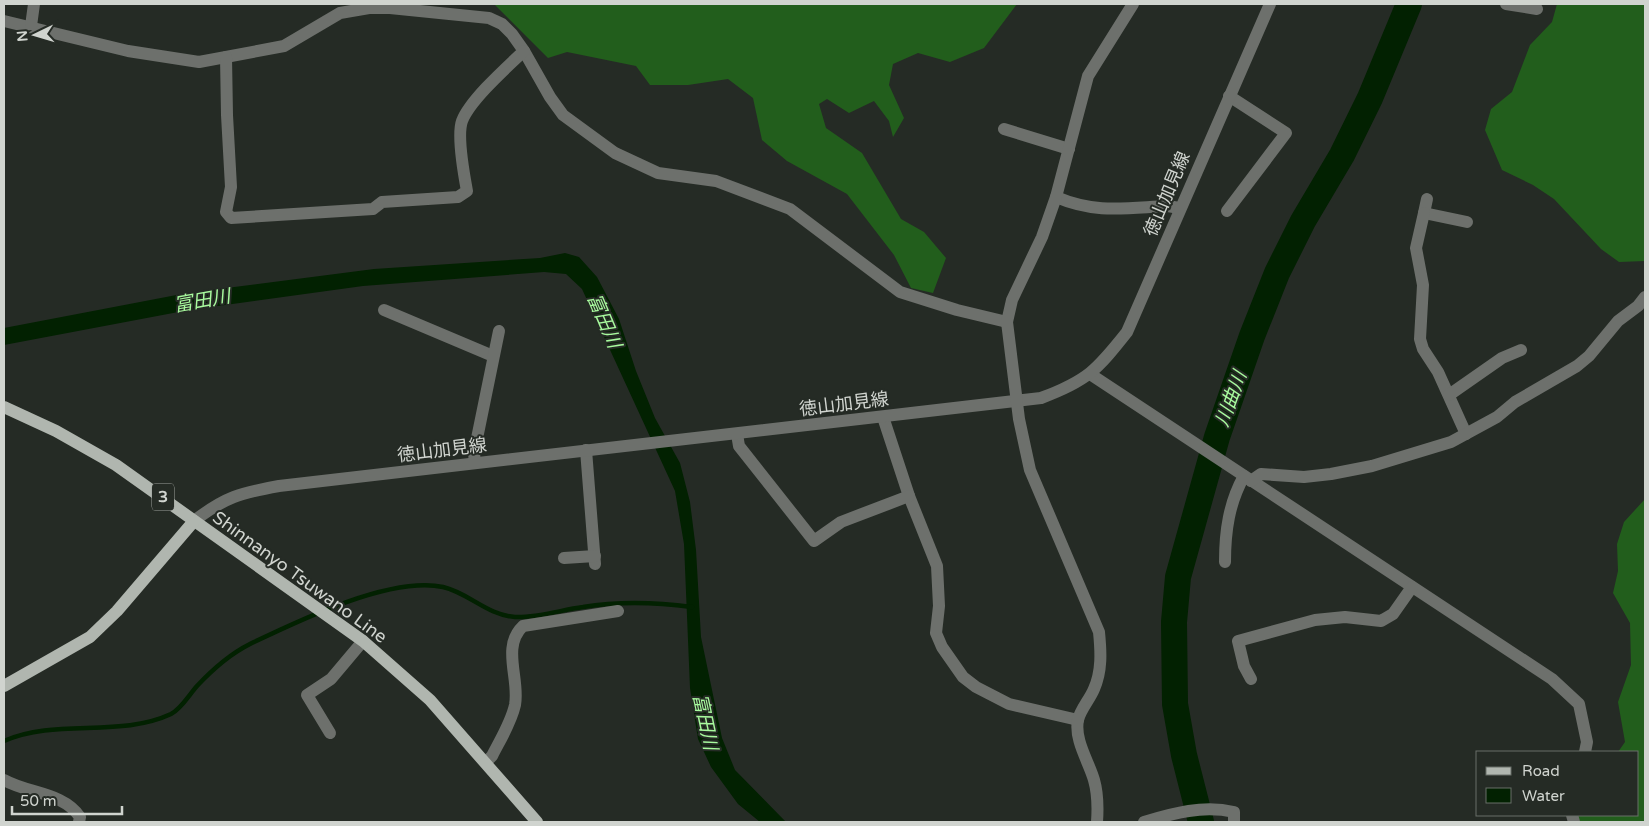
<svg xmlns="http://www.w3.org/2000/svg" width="1649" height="826" font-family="'Varela Round','Noto Sans JP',sans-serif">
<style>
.forest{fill:#225e1c}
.water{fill:#022101}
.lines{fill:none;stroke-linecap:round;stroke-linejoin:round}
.stream{stroke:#022101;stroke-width:4.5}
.river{stroke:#022101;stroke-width:26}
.minor{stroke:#6d706c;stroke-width:12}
.major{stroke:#b0b6af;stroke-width:12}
.labels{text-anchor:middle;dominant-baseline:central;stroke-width:4;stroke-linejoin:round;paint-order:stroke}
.shield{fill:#252b25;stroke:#9da19c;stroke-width:1}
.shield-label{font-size:16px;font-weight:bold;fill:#d0d4cf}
.street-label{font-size:18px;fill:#d0d4cf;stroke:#252b25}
.water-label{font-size:19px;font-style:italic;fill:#a8fa9e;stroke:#252b25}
</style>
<rect width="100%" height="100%" fill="#252b25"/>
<g class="forest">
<polygon points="494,4 1017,4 984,48 950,62 918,53 893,64 889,85 904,118 893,137 889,121 874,101 849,113 827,99 819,104 826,128 862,153 901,219 924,232 946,258 933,293 911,288 894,255 847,194 787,161 762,140 753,98 728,79 688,85 650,85 636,66 567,52 548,58"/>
<polygon points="1557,4 1645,4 1645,261 1619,262 1601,249 1554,199 1533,185 1502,170 1485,130 1491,109 1512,92 1530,45 1552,22"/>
<polygon points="1645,499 1645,822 1570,822 1575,815 1638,815 1638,752 1618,752 1625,742 1618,702 1631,665 1630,623 1613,593 1618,571 1617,544 1624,522"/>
</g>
<polygon class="water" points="565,253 579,257 597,277 619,319 636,371 655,418 680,463 690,502 696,550 701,637 722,738 735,770 786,822 760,822 738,804 711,767 698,739 690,688 684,544 675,491 582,289 566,274 544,272 363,286 189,310 4,345 4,328 187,293 374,269 540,258"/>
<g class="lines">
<path class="stream" d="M4,741C56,718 120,738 171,714C181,709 189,695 197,686C212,670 230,654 250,644C298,621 390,576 443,587C469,593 487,615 515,617C537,618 561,610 583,607C619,601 655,602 692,607"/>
<polyline class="river" points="1201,822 1184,755 1175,704 1174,622 1178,577 1217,437 1252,336 1277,273 1303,221 1342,155 1370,98 1409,4"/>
<g class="minor">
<polyline points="1506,4 1537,9"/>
<polyline points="4,21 128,51 199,62 284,46 340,13 369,8 390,8 489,18 502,24 512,34 524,51 550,97 563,115 615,153 658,173 716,181 790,209 900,292 957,310 1007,322"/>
<polyline points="31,26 34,4"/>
<path d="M226,57L227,115L231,187L226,212L231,218L373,209L382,202L458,197L467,191C464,175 457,135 462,121C470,100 507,67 524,51"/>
<polyline points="1004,129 1069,149"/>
<path d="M1056,197C1096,214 1125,208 1168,206L1179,208"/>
<polyline points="1427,199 1424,213 1467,222"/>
<polyline points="1227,211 1286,133 1229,96"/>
<polyline points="1424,213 1416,248 1423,285 1420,339 1423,349 1438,372 1466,434"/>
<polyline points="384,310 493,356"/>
<polyline points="1090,374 1552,679 1579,704 1587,742 1585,752"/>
<polyline points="1449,395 1502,358 1521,350"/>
<polyline points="883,417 909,496 937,566 939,606 936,633 942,647 963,677 976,687 1009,704 1078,720"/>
<polyline points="737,434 739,446 814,541 841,522 909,496"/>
<polyline points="586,450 595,564"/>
<polyline points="475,463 474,453 499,331"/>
<polyline points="1251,481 1261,474 1304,477 1331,474 1372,466 1451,442 1497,417 1515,402 1577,366 1589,356 1618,321 1638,306 1645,297"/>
<path d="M194,521C225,497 240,493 279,486L1041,398C1087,381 1097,370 1127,332L1270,4"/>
<polyline points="564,558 595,556"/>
<path d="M1225,562C1225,531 1229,503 1244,476"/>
<polyline points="1251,679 1244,666 1238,641 1315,620 1345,617 1381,621 1393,614 1412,587"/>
<polyline points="330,733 307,695 331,679 363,641"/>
<path d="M486,762L492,756C500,740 511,723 515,705C520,679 501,647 523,626L618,611"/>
<path d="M4,780C29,794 63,792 80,817L79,822"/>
<polyline points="1572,815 1574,822"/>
<path d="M1097,822C1098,808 1098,794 1094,780C1089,762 1074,740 1078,720C1080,710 1090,699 1094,689C1102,671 1101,652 1099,632L1030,470L1019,419L1007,322L1012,300L1042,237L1056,197L1088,76L1133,4"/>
<path d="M1144,822C1174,813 1203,805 1234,812V822"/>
</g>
<g class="major">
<polyline points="4,407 56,431 116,465 363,641 430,700 537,822"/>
<polyline points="4,686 90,637 117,611 194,521"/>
</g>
</g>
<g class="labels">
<rect class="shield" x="152" y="483.5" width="22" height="27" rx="4"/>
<g class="shield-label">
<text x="163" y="497">3</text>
</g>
<g class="street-label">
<text transform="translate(1167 194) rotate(-67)">徳山加見線</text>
<text transform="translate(844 404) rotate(-7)">徳山加見線</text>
<text transform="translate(442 450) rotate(-7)">徳山加見線</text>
<text transform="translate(300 577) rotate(36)">Shinnanyo Tsuwano Line</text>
</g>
<g class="water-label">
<text transform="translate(202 301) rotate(-10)">富田川</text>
<text transform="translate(604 321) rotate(67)">富田川</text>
<text transform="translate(1231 399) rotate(-70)">川曲川</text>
<text transform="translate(705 722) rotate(78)">富田川</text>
</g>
</g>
<rect width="1649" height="826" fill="none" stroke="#d0d4cf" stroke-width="10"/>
<rect x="1476" y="751" width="162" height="65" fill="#252b25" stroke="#696f69"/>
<rect x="1486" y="767" width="25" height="8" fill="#b0b6af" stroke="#696f69"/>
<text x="1522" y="776" font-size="15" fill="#d0d4cf">Road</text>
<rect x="1486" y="788" width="25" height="15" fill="#022101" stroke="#696f69"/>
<text x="1522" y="801" font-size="15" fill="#d0d4cf">Water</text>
<g transform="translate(35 35) rotate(265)" stroke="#252b25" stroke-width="4" paint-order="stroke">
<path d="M0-4L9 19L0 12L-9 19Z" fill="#d0d4cf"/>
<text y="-8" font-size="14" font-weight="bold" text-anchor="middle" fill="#d0d4cf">N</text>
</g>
<path d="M12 806v8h110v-8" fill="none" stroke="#d0d4cf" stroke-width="2.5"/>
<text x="20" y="806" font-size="15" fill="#d0d4cf" stroke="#252b25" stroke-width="4" paint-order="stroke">50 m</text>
</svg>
